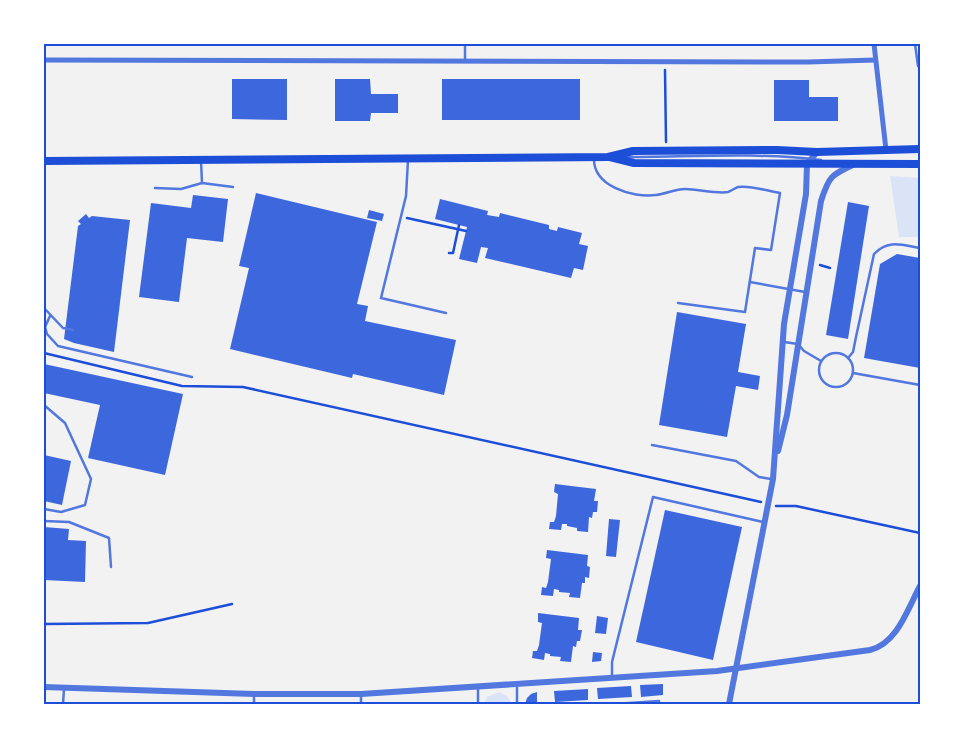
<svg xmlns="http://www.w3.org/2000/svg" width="964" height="748" font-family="Commissioner,sans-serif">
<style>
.green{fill:#dbe4f7}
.building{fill:#3d67dc}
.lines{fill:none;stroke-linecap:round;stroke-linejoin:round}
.path{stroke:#1d4ed8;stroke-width:2.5}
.service{stroke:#5277de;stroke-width:2.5}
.minor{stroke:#5277de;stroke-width:5}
.tertiary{stroke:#5277de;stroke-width:6}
.secondary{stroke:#1d4ed8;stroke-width:8}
.neatline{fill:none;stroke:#1d4ed8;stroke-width:2}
</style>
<rect width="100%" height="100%" fill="#f2f2f2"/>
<g class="green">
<polygon points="890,176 920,178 920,237 899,237"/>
<polygon points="499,692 507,696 512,704 484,704 487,697"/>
</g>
<g class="building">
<polygon points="232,79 287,79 287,120 232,119"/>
<polygon points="335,79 370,79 371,94 398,94 398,113 371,113 370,121 335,121"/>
<rect x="442" y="79" width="138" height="41"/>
<polygon points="774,80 809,80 809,97 838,97 838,121 774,121"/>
<polygon points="256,193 377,222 357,304 368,306 365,321 456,340 444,395 353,374 352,378 230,349 249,268 239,266"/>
<polygon points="193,195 228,199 223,242 187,238 179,302 139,297 151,203 191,208"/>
<polygon points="440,199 488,211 487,215 499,217 500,213 549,225 549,229 557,231 558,227 582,233 579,244 588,246 583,270 574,268 571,278 485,258 488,248 481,247 477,263 459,259 467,227 435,219"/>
<polygon points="848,202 869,206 848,339 826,335"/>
<polygon points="369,210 384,214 382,221 367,218"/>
<polygon points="86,214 89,218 92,216 130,220 114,352 74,343 64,339 78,226 81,224 78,221"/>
<polygon points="897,254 920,258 920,368 864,358 880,264"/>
<polygon points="677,312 746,324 738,372 760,376 758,390 736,386 727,437 659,425"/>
<polygon points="44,364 183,394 165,475 88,458 100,405 44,393"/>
<polygon points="44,455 71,461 62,505 44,501"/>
<polygon points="555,484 596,489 594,501 598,501 597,512 593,512 592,518 589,517 588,532 577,531 577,528 567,526 567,524 562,524 561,530 549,529 550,522 554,522 556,516 558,494 554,492"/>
<polygon points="665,510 742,527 713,660 636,642"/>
<polygon points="609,519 620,520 616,557 606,556"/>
<polygon points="44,527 69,529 68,540 86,541 85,582 44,580"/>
<polygon points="547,550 588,555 587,566 590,567 589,578 585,577 585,583 582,583 580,598 569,597 570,593 559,592 559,590 554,589 553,596 541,595 542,587 546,588 548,582 551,559 546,558"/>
<polygon points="538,613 579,618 578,630 582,630 580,641 577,641 576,647 573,646 571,662 560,661 561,657 550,656 550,654 545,653 544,660 532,658 533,651 537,651 539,645 542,623 538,622"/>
<polygon points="597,616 608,618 606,634 595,633"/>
<polygon points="593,652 602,653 601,661 592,662"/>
<polygon points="663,684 663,695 641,697 640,685"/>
<polygon points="631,686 632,697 598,699 597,688"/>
<polygon points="588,689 588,700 555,702 554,691"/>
<polygon points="537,692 537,704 525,704 527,698 531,694"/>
</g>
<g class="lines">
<g class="path">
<polyline points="665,70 666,142"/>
<polyline points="44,199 44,201"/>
<polyline points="407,218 466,231"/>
<polyline points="449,253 453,253 459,225"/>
<polyline points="820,265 830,268"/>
<polyline points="44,353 182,386 243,387 761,502"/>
<polyline points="776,506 796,506 920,533"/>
<polyline points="44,624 148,623 232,604"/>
</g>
<g class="service">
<polyline points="465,44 465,61"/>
<polyline points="915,44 918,66"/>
<path d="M624,157C689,157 756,152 821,160"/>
<path d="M594,158C593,186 632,198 656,195C666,194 675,189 685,189C698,189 716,194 728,192C731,191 735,188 738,187C751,185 767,191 780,193L771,250L755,248L745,312L678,303"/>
<polyline points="408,160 406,196 381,298 446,313"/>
<polyline points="201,161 202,183"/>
<polyline points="155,188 181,189 202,183 233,187"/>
<polyline points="750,282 805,292"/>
<polyline points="44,308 63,328 73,330"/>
<polyline points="50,316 45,327 47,334 58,346 192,377"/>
<polyline points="784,342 798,344 804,351 821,361"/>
<circle cx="836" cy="370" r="17"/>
<path d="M848,358L853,352L856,337L874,254C888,239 902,245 920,248"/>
<polyline points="853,373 920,385"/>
<polyline points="44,405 65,423 91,479 85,505 61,512 44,509"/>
<polyline points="652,445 736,461 759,477 771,479"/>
<polyline points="44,521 69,522 109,538 111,567"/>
<polyline points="612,677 612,662 653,497 763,522"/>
<polyline points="254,695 254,704"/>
<polyline points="63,704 64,689"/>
<polyline points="361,704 361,696"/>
<polyline points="478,704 478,688"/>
<polyline points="517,704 517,686"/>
<polyline points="614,704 659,701 659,704"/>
</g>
<g class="minor">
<polyline points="874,44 886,150"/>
<polyline points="44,60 808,62 875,60"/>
</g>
<g class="tertiary">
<path d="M778,451L787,415L821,201C829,176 831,175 855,164"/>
<path d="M44,687L254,694H361L717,671L870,650C897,644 908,608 920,586"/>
<polyline points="729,704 773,479 784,324 806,194 807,164 817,152"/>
</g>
<g class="secondary">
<polyline points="610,157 634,163 920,164"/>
<polyline points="44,161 608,157 633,151 777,150 817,152 920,149"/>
</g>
</g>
<rect width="964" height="748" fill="none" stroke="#ffffff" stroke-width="90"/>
<rect x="45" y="45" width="874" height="658" class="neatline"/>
</svg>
